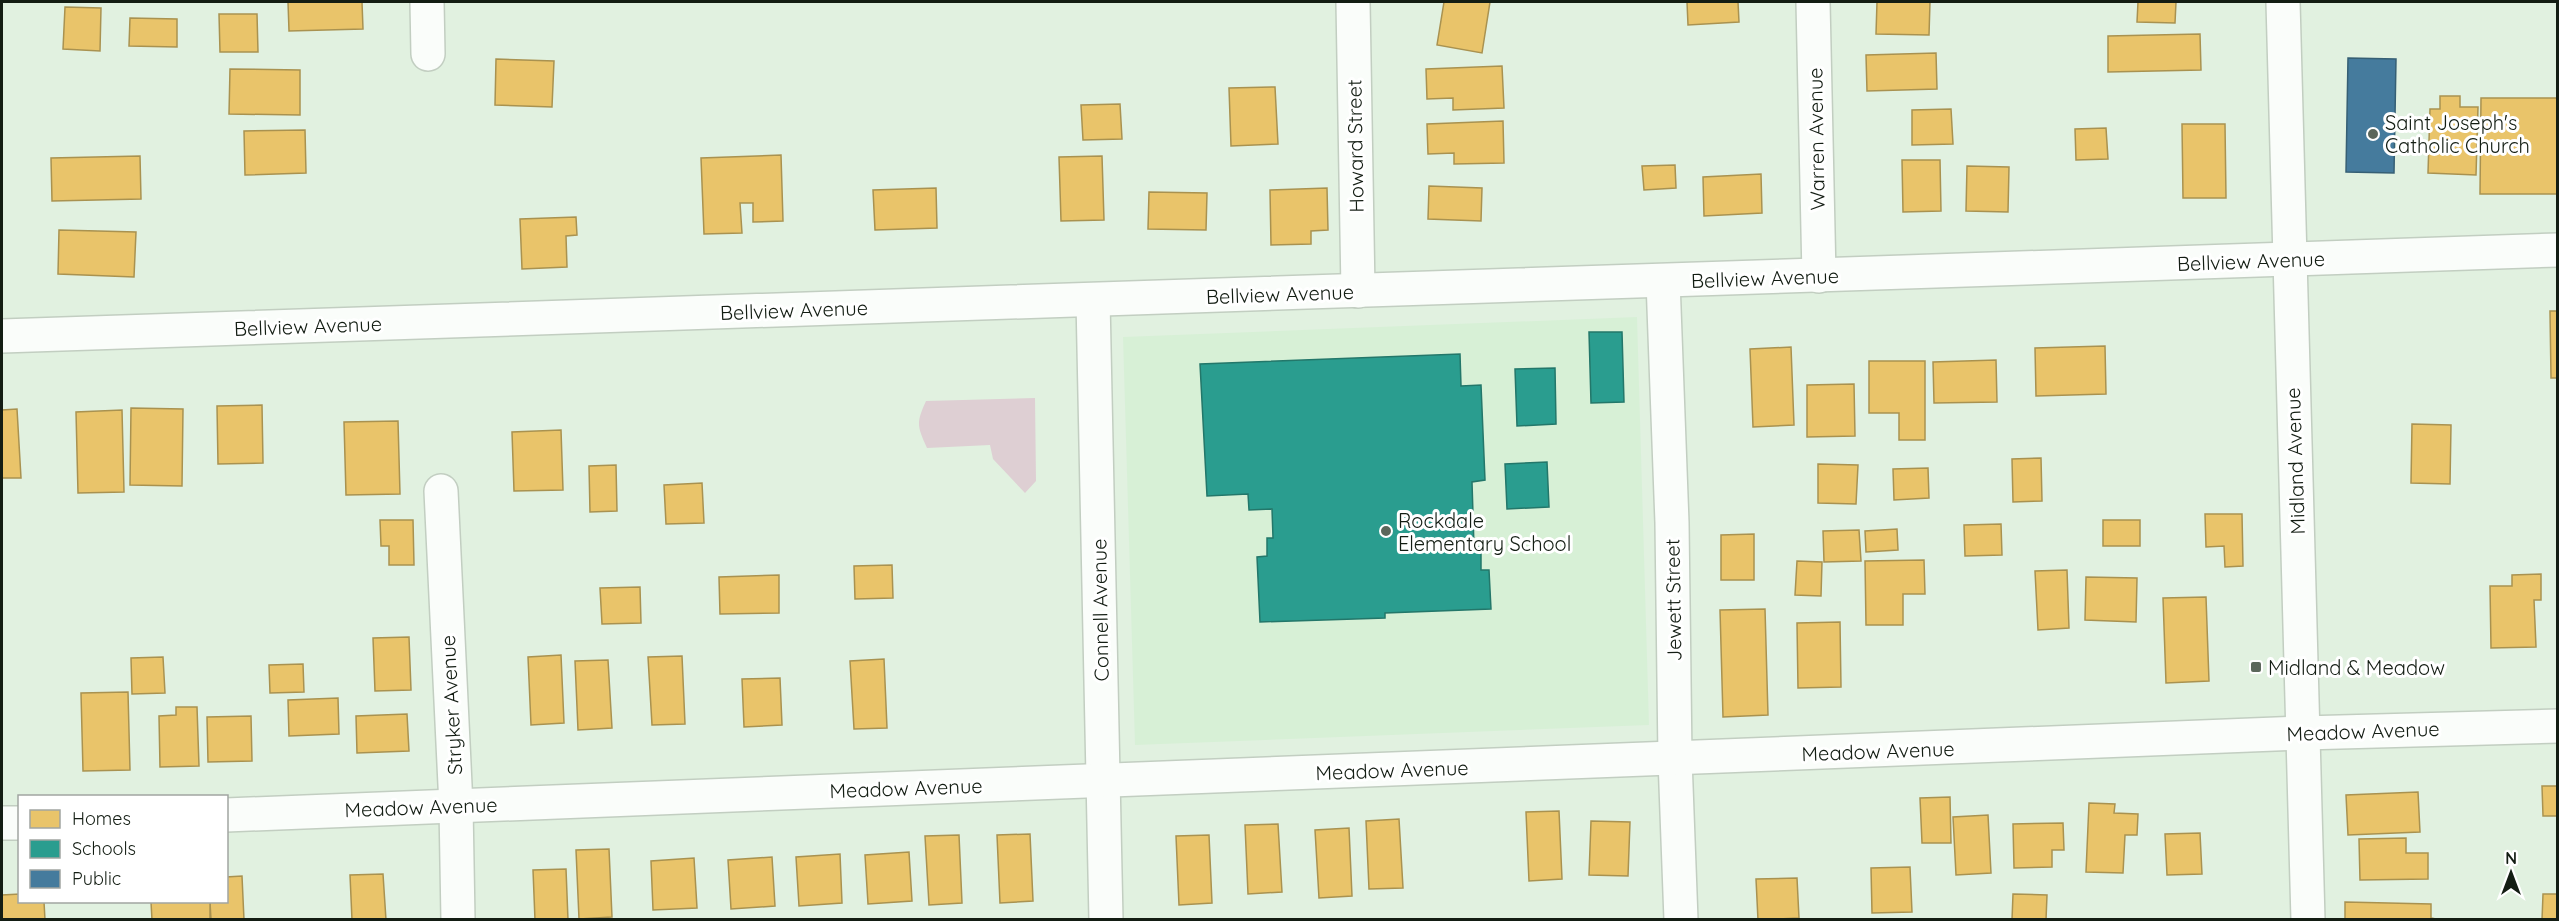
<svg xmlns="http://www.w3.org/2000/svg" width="2559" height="921" font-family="Quicksand,sans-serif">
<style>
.built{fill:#d7f0d6}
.green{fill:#decfd3}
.homes{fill:#e9c46a;stroke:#a99250;stroke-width:1.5}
.schools{fill:#2a9d8f;stroke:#23776a;stroke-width:1.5}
.public{fill:#457b9d;stroke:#365f74;stroke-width:1.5}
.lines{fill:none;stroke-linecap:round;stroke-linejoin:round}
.street-casing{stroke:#c2cec1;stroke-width:36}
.secondary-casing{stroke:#c2cec1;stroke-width:36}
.street{stroke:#fafdfa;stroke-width:33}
.secondary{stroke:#fafdfa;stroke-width:33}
.poi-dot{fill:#5b675b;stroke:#fff;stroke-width:2}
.labels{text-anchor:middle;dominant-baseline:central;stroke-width:6;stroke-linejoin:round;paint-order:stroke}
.poi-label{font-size:20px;fill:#131d13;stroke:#fff;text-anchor:start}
.street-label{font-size:20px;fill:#131d13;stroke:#fff}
</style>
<rect width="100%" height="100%" fill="#e1f1e0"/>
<polygon class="built" points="1637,317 1649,725 1135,745 1123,337"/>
<path class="green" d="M1035,398L1036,481L1025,493L993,459L990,445L927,448C917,426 916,423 926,401Z"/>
<g class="homes">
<polygon points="288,2 362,2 363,29 289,31"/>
<polygon points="1444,2 1490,2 1482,53 1437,45"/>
<polygon points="1687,2 1738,2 1739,22 1688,25"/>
<polygon points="1877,2 1930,2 1929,35 1876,34"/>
<polygon points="2138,2 2176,2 2175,23 2137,22"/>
<polygon points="65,7 101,8 100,51 63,49"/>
<polygon points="219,14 257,14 258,52 220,52"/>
<polygon points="130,18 177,19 177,47 129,46"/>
<polygon points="2200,34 2201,70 2108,72 2108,36"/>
<polygon points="1936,53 1937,89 1867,91 1866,55"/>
<polygon points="496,59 554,61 552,107 495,105"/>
<polygon points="1502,66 1504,108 1453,110 1453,98 1427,99 1426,69"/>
<polygon points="230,69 300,70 300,115 229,114"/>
<polygon points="1275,87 1278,144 1231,146 1229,88"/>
<polygon points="2440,96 2460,96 2460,107 2478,107 2476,175 2428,173 2430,109 2440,109"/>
<polygon points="2481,98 2558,98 2558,194 2480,194"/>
<polygon points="1120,104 1122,139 1083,140 1081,105"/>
<polygon points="1951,109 1953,144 1912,145 1912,110"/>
<polygon points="1503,121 1504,163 1454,164 1454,153 1428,154 1427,124"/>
<polygon points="2182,124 2225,124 2226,198 2183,198"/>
<polygon points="2106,128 2108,159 2076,160 2075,129"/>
<polygon points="305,130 306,173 245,175 244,131"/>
<polygon points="781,155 783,221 753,222 753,203 740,203 742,233 704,234 701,158"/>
<polygon points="140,156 141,199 52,201 51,158"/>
<polygon points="1102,156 1104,220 1061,221 1059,157"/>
<polygon points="1902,160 1940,160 1941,211 1903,212"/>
<polygon points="1675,165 1676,188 1644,190 1642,166"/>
<polygon points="1967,166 2009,167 2008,212 1966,211"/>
<polygon points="1761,174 1762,213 1704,216 1703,177"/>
<polygon points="1429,186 1482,188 1481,221 1428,219"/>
<polygon points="936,188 937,228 875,230 873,190"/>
<polygon points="1327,188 1328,230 1311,231 1311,244 1271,245 1270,190"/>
<polygon points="1149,192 1207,193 1206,230 1148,229"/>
<polygon points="576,217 577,235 566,236 567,267 522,269 520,219"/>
<polygon points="59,230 136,232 134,277 58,274"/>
<polygon points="2550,311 2558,311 2558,378 2551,378"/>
<polygon points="2105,346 2106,394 2036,396 2035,348"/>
<polygon points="1791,347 1794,425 1753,427 1750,349"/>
<polygon points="1996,360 1997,402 1934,403 1933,362"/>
<polygon points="1869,361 1925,361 1925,440 1899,440 1899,413 1869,413"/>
<polygon points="1854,384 1855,436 1807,437 1807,385"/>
<polygon points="262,405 263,463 218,464 217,406"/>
<polygon points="131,408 183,409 182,486 130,485"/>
<polygon points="17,409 21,478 2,478 2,410"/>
<polygon points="122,410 124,492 78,493 76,412"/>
<polygon points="398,421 400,494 346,495 344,422"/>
<polygon points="2412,424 2451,425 2450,484 2411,483"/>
<polygon points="561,430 563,490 514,491 512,432"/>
<polygon points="2041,458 2042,501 2013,502 2012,459"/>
<polygon points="1818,464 1858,465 1856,504 1818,503"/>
<polygon points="616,465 617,511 590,512 589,466"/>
<polygon points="1928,468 1929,498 1894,500 1893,469"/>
<polygon points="702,483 704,523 666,524 664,485"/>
<polygon points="2205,514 2242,514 2243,566 2225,567 2224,546 2206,547"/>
<polygon points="380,520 413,520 414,565 389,565 389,546 381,546"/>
<rect x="2103" y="520" width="37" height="26"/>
<polygon points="2001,524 2002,555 1965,556 1964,525"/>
<polygon points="1897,529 1898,550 1866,552 1865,531"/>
<polygon points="1859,530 1861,561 1824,562 1823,531"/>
<polygon points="1754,534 1754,580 1721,580 1721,535"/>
<polygon points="1924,560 1925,594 1903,594 1903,625 1866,625 1865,561"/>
<polygon points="1797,561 1822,562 1821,596 1795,595"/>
<polygon points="892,565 893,598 855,599 854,566"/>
<polygon points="2067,570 2069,628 2038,630 2035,571"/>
<polygon points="2541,574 2541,600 2534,600 2536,647 2491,648 2490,586 2512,586 2512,575"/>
<polygon points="779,575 779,613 720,614 719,577"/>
<polygon points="2086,577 2137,578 2136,622 2085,620"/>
<polygon points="640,587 641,623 602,624 600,588"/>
<polygon points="2206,597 2209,681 2166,683 2163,598"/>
<polygon points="1765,609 1768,715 1723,717 1720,610"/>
<polygon points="1840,622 1841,687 1798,688 1797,623"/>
<polygon points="409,637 411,690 375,691 373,638"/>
<polygon points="561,655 564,723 531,725 528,657"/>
<polygon points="682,656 685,724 652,725 648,657"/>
<polygon points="163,657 165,693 132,694 131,658"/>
<polygon points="884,659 887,728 854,729 850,661"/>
<polygon points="608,660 612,728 578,730 575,661"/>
<polygon points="303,664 304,692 270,693 269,665"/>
<polygon points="780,678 782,725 744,727 742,679"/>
<polygon points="128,692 130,770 83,771 81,693"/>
<polygon points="338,698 339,734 289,736 288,700"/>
<polygon points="176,707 197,707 199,766 160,767 159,716 176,715"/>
<polygon points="407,714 409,751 357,753 356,716"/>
<polygon points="251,716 252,761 208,762 207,717"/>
<polygon points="2542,786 2558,786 2558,816 2543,816"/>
<polygon points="2418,792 2420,832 2348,835 2346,795"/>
<polygon points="1950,797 1951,843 1922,843 1920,798"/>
<polygon points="2089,803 2115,804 2114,813 2138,814 2137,835 2125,835 2123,873 2086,872"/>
<polygon points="1559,811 1562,879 1529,881 1526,812"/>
<polygon points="1988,815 1991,873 1956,875 1953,817"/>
<polygon points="1399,819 1403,888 1369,889 1366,821"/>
<polygon points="1591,821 1630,822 1628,876 1589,875"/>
<polygon points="2063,823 2064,850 2052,850 2052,867 2014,868 2013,824"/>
<polygon points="1278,824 1282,892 1248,894 1245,825"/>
<polygon points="1349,828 1352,896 1319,898 1315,830"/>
<polygon points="2200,833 2202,874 2167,875 2165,834"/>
<polygon points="1030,834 1033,901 1000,903 997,835"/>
<polygon points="959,835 962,903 929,905 925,836"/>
<polygon points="1209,835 1212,903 1179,905 1176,836"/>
<polygon points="2406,838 2406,853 2428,853 2428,879 2360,880 2359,839"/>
<polygon points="609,849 612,917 579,919 576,850"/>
<polygon points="909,852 912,901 868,904 865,855"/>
<polygon points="840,854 842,903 799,906 796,857"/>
<polygon points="772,857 775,906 731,909 728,860"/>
<polygon points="694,858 697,908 653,910 651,861"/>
<polygon points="1910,867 1912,912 1872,913 1871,868"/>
<polygon points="566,869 568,920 535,920 533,870"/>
<polygon points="383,874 386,920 352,920 350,875"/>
<polygon points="242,876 244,920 211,920 210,902 226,902 226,877"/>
<polygon points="1797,878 1799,918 1758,920 1756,879"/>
<polygon points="20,894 20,902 44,902 45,920 2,920 2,895"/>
<polygon points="2013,894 2047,895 2046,920 2012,920"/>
<polygon points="2543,894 2558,894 2558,920 2542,920"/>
<polygon points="151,902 210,902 210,920 152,920"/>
<polygon points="2345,902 2431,904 2431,918 2441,920 2345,920"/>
</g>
<g class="schools">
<polygon points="1589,332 1622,332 1624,402 1591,403"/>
<polygon points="1460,354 1461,386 1481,385 1485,480 1472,482 1474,547 1481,547 1481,570 1489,570 1491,609 1385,613 1385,618 1260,622 1257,557 1267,556 1267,538 1273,538 1272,509 1249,510 1248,494 1207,496 1200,364"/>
<polygon points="1555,368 1556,424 1517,426 1515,369"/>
<polygon points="1547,462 1549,507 1507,509 1505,464"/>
</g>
<polygon class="public" points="2348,58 2396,59 2394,173 2346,172"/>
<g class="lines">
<g class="street-casing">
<g id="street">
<polyline points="427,2 428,54"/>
<polyline points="1353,2 1358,291"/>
<polyline points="1813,2 1819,276"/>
<polyline points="1663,281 1672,523 1675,759 1681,920"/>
<polyline points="1093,300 1106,920"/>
<polyline points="2,336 2558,250"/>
<polyline points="441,491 456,806 458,920"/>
</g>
</g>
<g class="secondary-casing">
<g id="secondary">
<polyline points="2283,2 2308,920"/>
<polyline points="226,815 2303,733 2558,726"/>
<polyline points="2,823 20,823"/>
</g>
</g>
<use href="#street" class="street"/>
<use href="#secondary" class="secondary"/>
</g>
<g class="poi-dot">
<circle cx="2373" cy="134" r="6"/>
<circle cx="1386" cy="531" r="6"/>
<rect x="2250" y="661" width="12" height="12" rx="3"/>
</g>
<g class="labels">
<g class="poi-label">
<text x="2385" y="122">Saint Joseph's<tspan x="2385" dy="23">Catholic Church</tspan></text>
<text x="1398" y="520">Rockdale<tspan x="1398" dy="23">Elementary School</tspan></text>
<text x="2268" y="667">Midland &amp; Meadow</text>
</g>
<g class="street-label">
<text transform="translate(1816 139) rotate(-91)">Warren Avenue</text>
<text transform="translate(1355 146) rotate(-91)">Howard Street</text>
<text transform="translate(2251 261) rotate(-2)">Bellview Avenue</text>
<text transform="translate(1765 278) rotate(-2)">Bellview Avenue</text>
<text transform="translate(1280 294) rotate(-2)">Bellview Avenue</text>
<text transform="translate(794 310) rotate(-2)">Bellview Avenue</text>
<text transform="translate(308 326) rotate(-2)">Bellview Avenue</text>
<text transform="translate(2295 461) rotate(-92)">Midland Avenue</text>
<text transform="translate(1673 600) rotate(-91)">Jewett Street</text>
<text transform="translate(1100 610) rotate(-91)">Connell Avenue</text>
<text transform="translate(451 705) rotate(-93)">Stryker Avenue</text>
<text transform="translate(2363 731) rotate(-2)">Meadow Avenue</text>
<text transform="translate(1878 751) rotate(-2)">Meadow Avenue</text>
<text transform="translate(1392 770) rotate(-2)">Meadow Avenue</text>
<text transform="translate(906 788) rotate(-2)">Meadow Avenue</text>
<text transform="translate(421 807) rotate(-2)">Meadow Avenue</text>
</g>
</g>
<rect width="2559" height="921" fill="none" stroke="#131d13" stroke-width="6"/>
<rect x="18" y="795" width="210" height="108" fill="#ffffff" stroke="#a1a5a1" stroke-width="1.5"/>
<rect x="30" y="810" width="30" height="18" fill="#e9c46a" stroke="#a1a5a1" stroke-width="1.5"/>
<text x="72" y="825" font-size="18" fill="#131d13">Homes</text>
<rect x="30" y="840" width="30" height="18" fill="#2a9d8f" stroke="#a1a5a1" stroke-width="1.5"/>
<text x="72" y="855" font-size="18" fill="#131d13">Schools</text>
<rect x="30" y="870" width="30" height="18" fill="#457b9d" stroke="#a1a5a1" stroke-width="1.5"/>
<text x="72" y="885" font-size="18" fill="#131d13">Public</text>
<g transform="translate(2511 873)" stroke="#ffffff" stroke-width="4.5" paint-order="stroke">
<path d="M0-4.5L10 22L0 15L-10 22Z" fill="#131d13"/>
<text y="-9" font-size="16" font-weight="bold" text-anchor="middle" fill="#131d13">N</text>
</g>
</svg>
